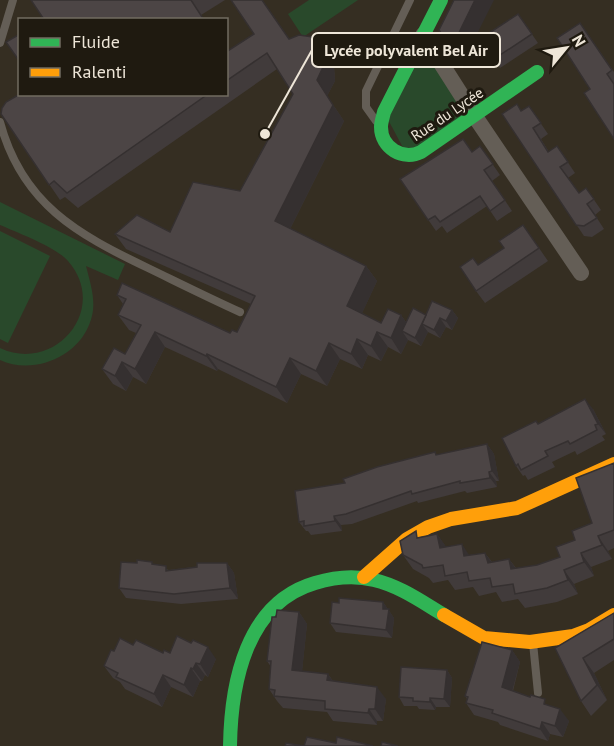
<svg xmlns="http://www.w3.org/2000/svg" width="614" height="746" font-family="'PT Sans',sans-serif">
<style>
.green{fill:#29492b}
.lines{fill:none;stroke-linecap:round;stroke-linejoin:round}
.lane{stroke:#645e56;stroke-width:8}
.street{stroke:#645e56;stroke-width:16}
.fast{stroke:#30b455;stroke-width:14}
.slow{stroke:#ff9f0a;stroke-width:14}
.wall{fill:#413b3b}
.shaded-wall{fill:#353030}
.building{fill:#4c4545;stroke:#353030;stroke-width:1.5}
.labels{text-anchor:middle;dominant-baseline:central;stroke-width:6;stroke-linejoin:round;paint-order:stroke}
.street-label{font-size:15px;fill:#eee6d8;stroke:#1f1a10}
.leader{fill:none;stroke:#eee6d8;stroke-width:2}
.callout-dot{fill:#eee6d8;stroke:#1f1a10;stroke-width:2}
.callout{fill:#1f1a10;stroke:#eee6d8;stroke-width:2}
.callout-label{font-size:16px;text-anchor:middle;font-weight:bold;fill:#eee6d8}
</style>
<rect width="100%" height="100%" fill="#352e22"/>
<g class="green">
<polygon points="309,0 358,0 303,37 288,14"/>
<polygon points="423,35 474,115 408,157 384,112"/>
<path d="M0,202L125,264L118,280L86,266C91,286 98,305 89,325C76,358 32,375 0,360V348C55,374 110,309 68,261C56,247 18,233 0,225Z"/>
<polygon points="0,231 50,256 8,343 0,339"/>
</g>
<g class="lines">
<g class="lane">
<polyline points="0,43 13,0"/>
<polyline points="376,121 366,107 366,91 410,0"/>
<path d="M0,122C22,204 77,234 148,268C179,283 209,298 240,312"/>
<polyline points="533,643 538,693"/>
</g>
<polyline class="street" points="423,35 474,115 581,273"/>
<g class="fast">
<path d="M441,0L384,112C383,117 381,122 381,127C381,148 403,161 421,152L537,72"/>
<path d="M230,746C231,683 246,603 315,583C335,577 354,575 374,580C400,586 422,602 444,615"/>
</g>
<g class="slow">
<polyline points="364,577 407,539 428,527 451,519 517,508 614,464"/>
<polyline points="444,615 484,638 530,642 573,636 589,630 614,615"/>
</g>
</g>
<g class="wall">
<polygon points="31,0 225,0 201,15 43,18"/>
<polygon points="518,14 538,43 500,68 480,39"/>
<polygon points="580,23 614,72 614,139 590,89"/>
<polygon points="290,39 323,51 334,66 335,81 327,96 344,121 290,229 366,266 377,281 362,313 381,323 401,315 406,322 426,315 452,310 458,318 452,330 446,327 440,338 428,332 421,346 408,340 401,354 388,347 381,361 368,355 362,369 340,359 327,386 301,374 287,403 218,369 217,371 165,347 146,384 133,377 126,391 113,384 102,369 125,354 136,333 129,330 118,315 123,304 117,295 230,333 237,332 251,304 126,249 115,234 170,232 240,191 293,94 277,69 78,208 65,197 60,200 1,114 20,94 226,94 226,52"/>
<polygon points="529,106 548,134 541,139 549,152 557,146 575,173 568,178 579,193 586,188 601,210 595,215 604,229 592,237 584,236 502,114 521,111"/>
<polygon points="472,152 487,156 500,175 492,181 512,211 497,221 487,206 447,233 442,226 436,231 400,179"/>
<polygon points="523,225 548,261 485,303 476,291 478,265 504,248"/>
<polygon points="593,409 606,434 602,436 605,440 577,455 575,451 552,462 555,467 528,480 525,475 523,476 516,466 538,424"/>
<polygon points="487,444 494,454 499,481 496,481 497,487 467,493 465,491 418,503 417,501 352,524 341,525 342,531 311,535 308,531 306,531 299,522 345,483 435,452 437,455"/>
<polygon points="614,463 614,548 608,551 612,559 591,567 594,576 574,584 578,594 557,602 525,608 518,599 502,602 496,592 479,596 473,587 455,590 448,580 433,583 429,578 413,569 403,555 420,537 437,534 446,547 469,555 485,553 492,562 509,559 516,568 537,565 560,557 592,523"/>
<polygon points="227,563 234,573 238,599 181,604 126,598 119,588 154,565 169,570"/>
<polygon points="383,602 394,618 392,638 336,632 330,623 339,603"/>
<polygon points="299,612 307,624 302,671 328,674 333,681 386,699 383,721 377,721 377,725 333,721 327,712 283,708 277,701 269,689 271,667 267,661 276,617"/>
<polygon points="614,613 614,660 594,673 607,700 591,716 581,701 555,648"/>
<polygon points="133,645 163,653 170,653 216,659 208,677 205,675 202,681 200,681 193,697 171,687 162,707 125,689 120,682 113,678 104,666 114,651"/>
<polygon points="512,650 520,662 513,691 550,706 569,721 563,737 550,734 548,741 500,725 498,722 474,715 466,703 467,699 465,696"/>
<polygon points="447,670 452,678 450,707 436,707 435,710 419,709 417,706 404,706 399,697"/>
</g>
<g class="shaded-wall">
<polygon points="475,0 494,0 462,64 451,49"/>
<polygon points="323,51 334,66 335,81 327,96 344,121 286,237 275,221 317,80"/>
<polygon points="366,266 377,281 358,322 347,306"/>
<polygon points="452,310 458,318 452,330 446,321"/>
<polygon points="401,315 412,331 402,331 408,340 401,354 391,338"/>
<polygon points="426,315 422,324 428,332 421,346 415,338"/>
<polygon points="440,318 446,327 440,338 434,330"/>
<polygon points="155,332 165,347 146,384 135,369"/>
<polygon points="377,332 388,347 381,361 371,346"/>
<polygon points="357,339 368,355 362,369 351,354"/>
<polygon points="329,343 340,359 327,386 316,371"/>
<polygon points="207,354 218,369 217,371 206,356"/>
<polygon points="290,358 301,374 287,403 276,387"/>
<polygon points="122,362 133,377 126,391 115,376"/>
<polygon points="585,399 593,409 606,434 598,424"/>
<polygon points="487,444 494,454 499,481 492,471"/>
<polygon points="489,472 496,481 497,487 490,478"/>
<polygon points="334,516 341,525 342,531 335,521"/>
<polygon points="437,534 447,548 440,548"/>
<polygon points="598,536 608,551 612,559 602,545"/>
<polygon points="462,544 471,558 464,556"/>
<polygon points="485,553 495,567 488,563"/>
<polygon points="581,553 591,567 594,576 584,562"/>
<polygon points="509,559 519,573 511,569"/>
<polygon points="227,563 234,573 238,599 230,588"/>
<polygon points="564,570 574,584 578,594 568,580"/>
<polygon points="383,602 394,618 392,638 386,630"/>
<polygon points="299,612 307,624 301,682 292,670"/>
<polygon points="208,647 216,659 208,677 200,664"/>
<polygon points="512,650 520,662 510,699 502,687"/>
<polygon points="583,658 594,673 607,700 597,685"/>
<polygon points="196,663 205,675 202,681 193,669"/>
<polygon points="191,668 200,681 193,697 184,685"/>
<polygon points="447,670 452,678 450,707 444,699"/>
<polygon points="328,674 336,686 327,680"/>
<polygon points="163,675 171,687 162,707 154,694"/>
<polygon points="377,687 386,699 383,721 375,709"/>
<polygon points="430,698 436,707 435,710 430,702"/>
<polygon points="369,709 377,721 377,725 368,713"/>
<polygon points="560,709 569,721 563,737 555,726"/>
<polygon points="542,722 550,734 548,741 540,729"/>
</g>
<g class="building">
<polygon points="31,0 191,0 204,20 41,20 43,18"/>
<polygon points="231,0 262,0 289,39 299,35 313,37 323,51 324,65 317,80 333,105 275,221 366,266 347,306 381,323 388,309 401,315 391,338 377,332 371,346 357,339 351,354 329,343 316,371 290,358 276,387 207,354 206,356 155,332 135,369 122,362 115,376 102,369 114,348 125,354 141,325 118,315 126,299 117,295 122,283 230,333 232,330 237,332 255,296 115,234 137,215 170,232 193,182 240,191 293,94 267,53 226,81 226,52 254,34"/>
<polygon points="454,0 475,0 451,49 439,30"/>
<polygon points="518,14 532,34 494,59 480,39"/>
<polygon points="580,23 612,70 607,74 614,84 614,139 584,93 590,89 557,38"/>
<polygon points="20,34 20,62 6,42"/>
<polygon points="20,94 208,94 67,193 54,181 49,185 1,114 2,108 6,102"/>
<polygon points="517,104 521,111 529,106 541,123 533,128 548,152 557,146 568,162 560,167 579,193 586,188 594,199 587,204 597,218 584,226 576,225 502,114"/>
<polygon points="463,139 472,152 480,146 493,164 484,170 505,200 490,211 480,196 440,222 435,216 428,220 400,179"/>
<polygon points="523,225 539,248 476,291 460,267 473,258 478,265 504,248 499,241"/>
<polygon points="432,301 452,310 446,321 440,318 434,330 422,324"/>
<polygon points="413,308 426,315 415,338 402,331"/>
<polygon points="585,399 598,424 595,425 597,430 570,444 568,441 545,451 548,456 521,470 518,464 516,466 502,438 536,421 538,424"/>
<polygon points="487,444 492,471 489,472 490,478 460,483 460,481 412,494 411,491 346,514 334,516 335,521 304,526 304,521 299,522 295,491 345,483 343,479 377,467 435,452 436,455"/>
<polygon points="614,463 614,530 598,536 602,545 581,553 584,562 564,570 568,580 547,588 515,594 513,584 492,587 490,578 469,581 467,572 445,576 443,565 423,568 422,565 403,555 400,541 416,531 417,538 437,534 440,548 462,544 464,556 485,553 488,563 509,559 511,569 537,565 560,557 556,547 575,540 572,531 592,523 576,478"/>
<polygon points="137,560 152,562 152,564 166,566 166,571 197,567 197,563 227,563 230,588 174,594 119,588 121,562 137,563"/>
<polygon points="339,598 383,602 383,609 389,609 386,630 330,623 332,602 339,603"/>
<polygon points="277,610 299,612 292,670 328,674 327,680 377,687 375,709 369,709 368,713 325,709 325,701 274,696 275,690 269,689 271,661 267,661 272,617 276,617"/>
<polygon points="614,613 614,639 583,658 597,685 581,701 555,648"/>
<polygon points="177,636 191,643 193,640 208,647 200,664 196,663 193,669 191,668 184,685 163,675 154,694 116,677 118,673 104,666 111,650 114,651 120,638 133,645 136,640 163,653 164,650 170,653"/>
<polygon points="482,642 512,650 502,687 530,697 531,695 545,699 544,704 560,709 555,726 542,722 540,729 492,713 493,710 466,703 468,697 465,696"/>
<polygon points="401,667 447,670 444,699 430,698 430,702 413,701 413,698 399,697"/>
<polygon points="307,737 336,743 337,737 373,746 285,746 286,743 304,746"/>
<polygon points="382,742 398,746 381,746"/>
</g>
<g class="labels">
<g class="street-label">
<text transform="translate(447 114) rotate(-34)">Rue du Lycée</text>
</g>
</g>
<path class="leader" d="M265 134L312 50"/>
<circle class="callout-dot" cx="265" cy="134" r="6"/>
<rect class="callout" x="312" y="33" width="188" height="34" rx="6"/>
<g class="callout-label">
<text x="406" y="56">Lycée polyvalent Bel Air</text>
</g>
<rect x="18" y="18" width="210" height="78" fill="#1f1a10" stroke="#726c60" stroke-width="1.5"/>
<rect x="30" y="38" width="30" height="9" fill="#30b455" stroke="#726c60" stroke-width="1.5"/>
<text x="72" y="48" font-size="18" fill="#eee6d8">Fluide</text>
<rect x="30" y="68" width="30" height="9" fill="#ff9f0a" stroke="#726c60" stroke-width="1.5"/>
<text x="72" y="78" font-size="18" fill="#eee6d8">Ralenti</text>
<g transform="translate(566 48) rotate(60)" stroke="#1f1a10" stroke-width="4.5" paint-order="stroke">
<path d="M0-4.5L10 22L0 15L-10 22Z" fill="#eee6d8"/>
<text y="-9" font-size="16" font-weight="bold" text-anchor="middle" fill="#eee6d8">N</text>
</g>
</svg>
